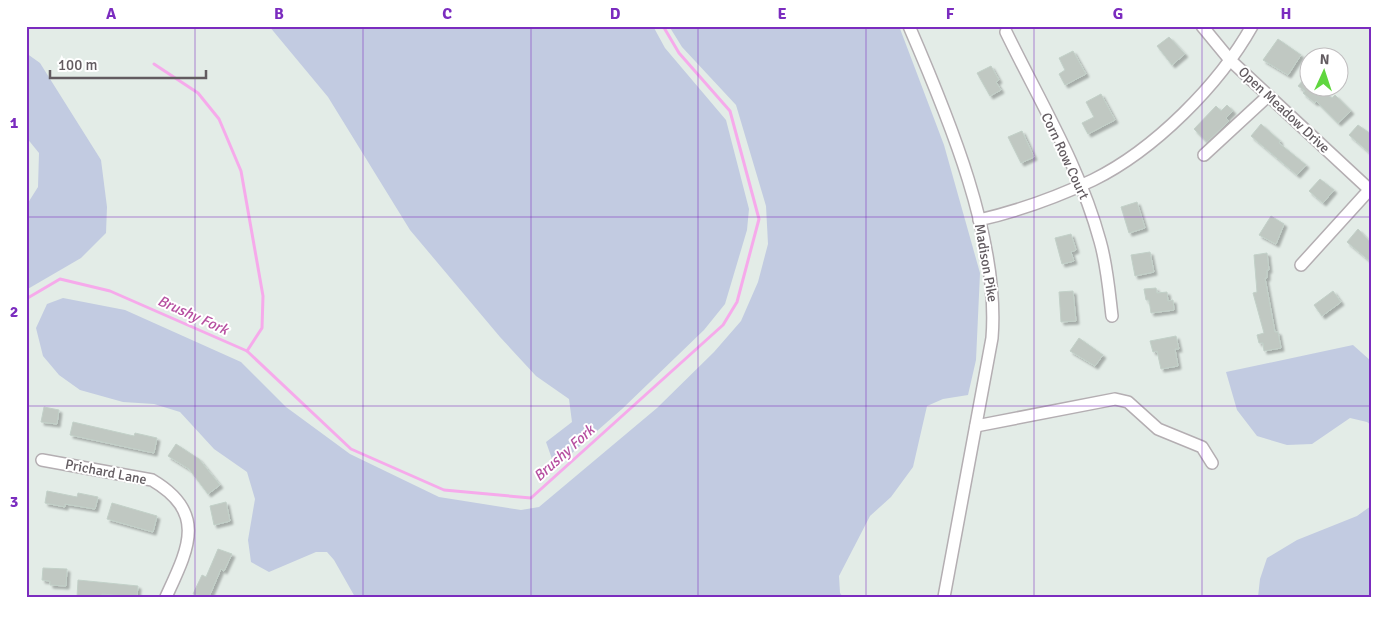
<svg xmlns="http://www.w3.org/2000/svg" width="1397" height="623" font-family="Signika,sans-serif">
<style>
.green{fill:#c2cbe1}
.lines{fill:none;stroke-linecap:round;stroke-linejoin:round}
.stream{stroke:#f6aaeb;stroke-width:3}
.building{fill:#c0c8c2;stroke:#c2d0c8;filter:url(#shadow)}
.minor-casing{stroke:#b4aeb2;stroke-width:14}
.minor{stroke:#fff;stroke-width:11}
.grid{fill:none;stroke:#7b2cbf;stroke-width:1;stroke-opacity:0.55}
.labels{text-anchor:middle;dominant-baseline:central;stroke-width:4;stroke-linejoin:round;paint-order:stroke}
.street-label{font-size:14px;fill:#625b60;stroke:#fff}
.water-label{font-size:15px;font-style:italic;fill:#b64fa0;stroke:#fff}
.neatline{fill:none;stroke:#7b2cbf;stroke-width:2}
.grid-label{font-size:16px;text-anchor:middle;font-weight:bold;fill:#7b2cbf}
</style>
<defs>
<filter id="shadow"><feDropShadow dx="3" dy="3" stdDeviation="1" flood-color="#0004"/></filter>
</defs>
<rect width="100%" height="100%" fill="#e3ece7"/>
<g class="green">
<polygon points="269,26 653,26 665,48 726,120 749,209 747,230 725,304 704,330 622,409 564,460 552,459 546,442 572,422 569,399 536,376 500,337 410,230 328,97"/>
<polygon points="669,26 899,26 944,145 980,273 976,360 968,395 943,399 927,406 913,467 891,497 870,516 839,576 840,593 843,597 355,597 334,560 327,552 316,552 269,572 251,562 248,540 255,499 247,472 214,449 180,412 154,404 123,402 80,390 59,375 43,356 36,328 47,304 63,298 125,310 241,362 286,407 350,454 439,497 521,510 539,507 657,408 714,352 741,321 758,282 768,244 766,206 736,105 682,47"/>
<polygon points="26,53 40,63 101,160 107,207 106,233 81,258 26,290 26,206 38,187 39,153 26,137"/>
<polygon points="1353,345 1371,361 1371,425 1367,422 1350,418 1312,444 1287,445 1257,436 1237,410 1226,372"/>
<polygon points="1371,506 1371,597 1258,597 1260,579 1267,558 1297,540 1357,516"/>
</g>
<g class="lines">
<g class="stream">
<polyline points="154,64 198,93 219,119 241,171 263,296 262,328 247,351"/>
<polyline points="26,299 60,279 110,291 247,351 351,449 444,490 531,498 723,325 737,302 759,219 730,111 679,53 663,26"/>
</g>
</g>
<g class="building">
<polygon points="1169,37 1185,54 1172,65 1157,46"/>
<polygon points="1278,39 1301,55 1288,75 1263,60"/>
<polygon points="1073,51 1086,74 1065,85 1059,74 1065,70 1059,58"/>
<polygon points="991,66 999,80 996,82 1001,90 990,96 977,73"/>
<polygon points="1310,72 1310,88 1319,88 1332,98 1335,95 1351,111 1338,123 1316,101 1315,103 1303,93 1305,91 1298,86"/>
<polygon points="1101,94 1115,120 1088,134 1082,123 1094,117 1086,102"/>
<polygon points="1227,105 1233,111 1226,118 1229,121 1207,142 1194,129 1216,106 1221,111"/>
<polygon points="1261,124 1280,141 1279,143 1306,165 1297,175 1251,136"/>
<polygon points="1358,125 1371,134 1371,154 1349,135"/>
<polygon points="1022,131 1034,157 1021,163 1008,137"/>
<polygon points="1320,179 1334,190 1323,203 1309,191"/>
<polygon points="1137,202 1145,228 1129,233 1121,207"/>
<polygon points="1271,216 1284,224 1276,244 1259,235"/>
<polygon points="1358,229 1371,243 1371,262 1347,242"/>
<polygon points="1071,234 1076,250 1071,252 1074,261 1062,264 1055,238"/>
<polygon points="1150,252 1154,272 1135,276 1131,255"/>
<polygon points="1267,253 1269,270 1267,270 1267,278 1265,278 1275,332 1278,332 1281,348 1264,351 1263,343 1259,343 1257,335 1264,333 1253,293 1257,292 1254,255"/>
<polygon points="1156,288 1157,293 1167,292 1168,301 1173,300 1174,310 1151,313 1149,300 1146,300 1144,289"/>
<polygon points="1073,291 1076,321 1061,322 1059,292"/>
<polygon points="1333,291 1341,302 1322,316 1314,305"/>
<polygon points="1176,336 1179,349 1175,349 1178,366 1161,369 1157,351 1153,352 1150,341"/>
<polygon points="1079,338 1103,355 1095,366 1070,351"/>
<polygon points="44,407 59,410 57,424 41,422"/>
<polygon points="73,422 134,436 135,433 157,438 154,453 70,435"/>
<polygon points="176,444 199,459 220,485 208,494 189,469 168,456"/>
<polygon points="47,491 77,497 78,493 98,497 95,509 65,504 65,507 45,503"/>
<polygon points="226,502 230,521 214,525 210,506"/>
<polygon points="112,503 157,516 153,532 107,519"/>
<polygon points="218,549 232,554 224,571 221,569 209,597 193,594 202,575 206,577"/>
<polygon points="43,568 67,569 66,586 50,585 50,581 42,580"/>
<polygon points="78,580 138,586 137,597 102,594 102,597 77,597"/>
</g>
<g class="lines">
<g class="minor-casing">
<g id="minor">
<path d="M909,26C948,116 1000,240 992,338L944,597"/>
<polyline points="1202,26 1230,60 1371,191"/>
<path d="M1006,32C1039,100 1080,167 1100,241C1107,265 1109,291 1112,316"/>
<polyline points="1204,155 1268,96"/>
<path d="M979,220C1018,211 1057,197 1093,180C1154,150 1219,85 1252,26"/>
<polyline points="1301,265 1371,188"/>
<polyline points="976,426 1115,399 1128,402 1158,429 1202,447 1212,463"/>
<path d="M42,460L152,480C208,513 188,549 166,597"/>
</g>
</g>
<use href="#minor" class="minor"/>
</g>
<path class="grid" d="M195,26V597M363,26V597M531,26V597M698,26V597M866,26V597M1034,26V597M1202,26V597M26,217H1371M26,406H1371"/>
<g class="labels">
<g class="street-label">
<text transform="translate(1284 110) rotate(43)">Open Meadow Drive</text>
<text transform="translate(1065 156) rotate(65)">Corn Row Court</text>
<text transform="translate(986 263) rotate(80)">Madison Pike</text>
<text transform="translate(106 472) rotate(11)">Prichard Lane</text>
</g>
<g class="water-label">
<text transform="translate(193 315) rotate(24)">Brushy Fork</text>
<text transform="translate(564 453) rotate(-42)">Brushy Fork</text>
</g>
</g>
<rect width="1397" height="623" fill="none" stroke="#ffffff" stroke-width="55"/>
<g transform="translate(1324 72) rotate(3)"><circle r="24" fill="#ffffff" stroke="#c0bdbf"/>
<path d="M0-4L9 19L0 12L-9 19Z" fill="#60d63f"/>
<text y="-8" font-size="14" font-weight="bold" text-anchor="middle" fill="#625b60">N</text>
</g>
<path d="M50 70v8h156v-8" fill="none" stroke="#625b60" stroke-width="2.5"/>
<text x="58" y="70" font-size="15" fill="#625b60" stroke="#ffffff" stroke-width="4" paint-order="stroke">100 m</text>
<rect x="28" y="28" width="1342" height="568" class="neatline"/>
<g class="grid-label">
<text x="111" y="19">A</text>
<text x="279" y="19">B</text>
<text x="447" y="19">C</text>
<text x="615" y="19">D</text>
<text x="782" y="19">E</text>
<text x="950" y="19">F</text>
<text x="1118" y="19">G</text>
<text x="1286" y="19">H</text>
<text x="14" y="128">1</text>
<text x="14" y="317">2</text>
<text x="14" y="507">3</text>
</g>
</svg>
